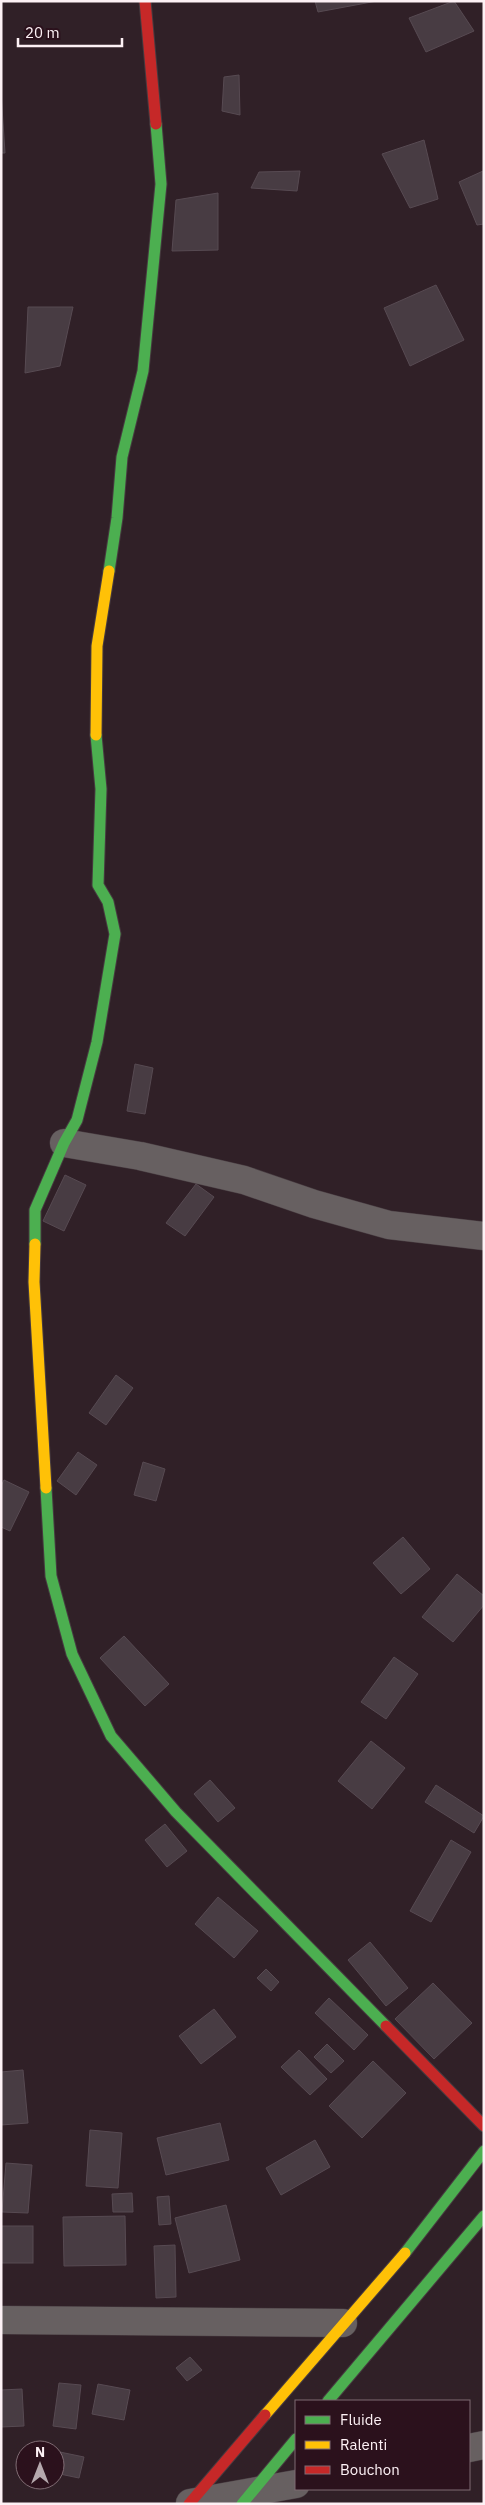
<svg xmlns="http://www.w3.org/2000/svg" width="485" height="2505" font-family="'IBM Plex Sans',sans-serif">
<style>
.building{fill:#483c43;stroke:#574a52}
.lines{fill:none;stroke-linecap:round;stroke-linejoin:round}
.street-casing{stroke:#473b40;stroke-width:29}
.fast-casing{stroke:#473b40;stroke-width:13}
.slow-casing{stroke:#473b40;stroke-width:13}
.jam-casing{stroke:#473b40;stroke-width:13}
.street{stroke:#676061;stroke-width:28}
.fast{stroke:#4caf50;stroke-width:11}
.slow{stroke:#ffc107;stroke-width:11}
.jam{stroke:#c62828;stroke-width:11}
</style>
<rect width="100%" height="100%" fill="#302027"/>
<g class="building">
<polygon points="315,1 377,1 318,12"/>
<polygon points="454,1 474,31 426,52 409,18"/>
<polygon points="239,75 240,115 222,111 224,77"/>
<polygon points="1,92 5,153 1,153"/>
<polygon points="424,140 438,199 410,208 382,154"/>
<polygon points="300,171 297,191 251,188 259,172"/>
<polygon points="483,171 484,224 477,225 459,182"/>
<polygon points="218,193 218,250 172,251 176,200"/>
<polygon points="436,285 464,340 410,366 384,308"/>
<polygon points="28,307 73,307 60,366 25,373"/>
<polygon points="135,1064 153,1068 145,1114 127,1111"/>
<polygon points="65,1175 86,1185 64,1231 43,1221"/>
<polygon points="196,1184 214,1197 185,1236 166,1223"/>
<polygon points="116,1375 133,1388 106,1425 89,1413"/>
<polygon points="78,1452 97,1465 76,1495 57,1481"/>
<polygon points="143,1462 165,1469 156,1501 134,1495"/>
<polygon points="4,1480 29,1492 10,1531 1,1527 1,1486"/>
<polygon points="403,1537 430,1569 401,1594 373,1563"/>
<polygon points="457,1574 484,1596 484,1605 453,1642 422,1617"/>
<polygon points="124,1636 169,1684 145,1706 100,1658"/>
<polygon points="394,1657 418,1674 386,1719 361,1702"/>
<polygon points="371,1741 405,1768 372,1809 338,1781"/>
<polygon points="210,1780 235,1808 218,1822 194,1794"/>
<polygon points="436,1785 484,1816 474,1833 425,1802"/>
<polygon points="165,1824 187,1851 167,1867 145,1840"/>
<polygon points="451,1840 471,1852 431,1922 410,1911"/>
<polygon points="218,1897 258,1931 234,1958 195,1924"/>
<polygon points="370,1942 408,1988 386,2006 348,1960"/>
<polygon points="266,1969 279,1982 271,1991 257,1978"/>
<polygon points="433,1983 472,2023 434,2059 395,2019"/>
<polygon points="329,1998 368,2035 354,2050 315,2013"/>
<polygon points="214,2009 236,2037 201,2064 179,2036"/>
<polygon points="327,2044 344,2061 331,2073 314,2057"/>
<polygon points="299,2050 327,2079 310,2095 281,2067"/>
<polygon points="373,2061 406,2093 362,2138 329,2106"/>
<polygon points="23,2070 28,2123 1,2125 1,2072"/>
<polygon points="220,2123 229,2160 166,2175 157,2138"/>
<polygon points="90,2130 122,2133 118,2188 86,2186"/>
<polygon points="315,2140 330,2167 281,2195 266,2168"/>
<polygon points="6,2163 32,2165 28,2213 2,2212"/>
<polygon points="132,2193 133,2212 113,2212 112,2194"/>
<polygon points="169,2196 171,2224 159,2225 157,2197"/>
<polygon points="226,2205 240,2260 189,2273 175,2218"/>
<polygon points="125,2216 126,2265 64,2266 63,2217"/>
<rect x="1" y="2226" width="32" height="37"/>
<polygon points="175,2245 176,2297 156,2298 154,2246"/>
<polygon points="190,2357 202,2370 187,2381 176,2368"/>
<polygon points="59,2383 81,2385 76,2429 53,2426"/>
<polygon points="98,2384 130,2390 124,2420 92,2414"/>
<polygon points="22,2389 24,2426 1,2427 1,2390"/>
<polygon points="55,2451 84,2457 79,2478 55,2473"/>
</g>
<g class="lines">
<g class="street-casing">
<g id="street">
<polyline points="64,1143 140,1156 244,1180 314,1204 389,1225 484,1236"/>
<polyline points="1,2320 343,2323"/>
<polyline points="469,2448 484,2445"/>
<polyline points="190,2503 296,2484"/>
</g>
</g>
<g class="fast-casing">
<g id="fast">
<polyline points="109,571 117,518 122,457 143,371 161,184 156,124"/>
<polyline points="35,1244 35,1210 64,1143 77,1120 97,1042 115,934 108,902 98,885 101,789 96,735"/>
<polyline points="46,1488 51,1576 72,1654 111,1736 176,1812 386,2026"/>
<polyline points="405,2253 484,2151"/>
<polyline points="328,2401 484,2216"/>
<polyline points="242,2504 296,2439"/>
</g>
</g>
<g class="slow-casing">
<g id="slow">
<polyline points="96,735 97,646 109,571"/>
<polyline points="35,1244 34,1282 46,1488"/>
<polyline points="265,2415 405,2253"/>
</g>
</g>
<g class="jam-casing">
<g id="jam">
<polyline points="145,1 156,124"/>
<polyline points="386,2026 484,2126"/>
<polyline points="189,2504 265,2415"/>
</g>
</g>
<use href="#street" class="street"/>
<use href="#fast" class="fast"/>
<use href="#slow" class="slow"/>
<use href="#jam" class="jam"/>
</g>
<rect width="485" height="2505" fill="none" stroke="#fdf1f5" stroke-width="5"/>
<rect x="295" y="2400" width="175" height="90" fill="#2b111c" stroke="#7f6b73"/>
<rect x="305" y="2416" width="25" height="8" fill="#4caf50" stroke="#7f6b73"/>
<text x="340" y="2425" font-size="15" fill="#fdf1f5">Fluide</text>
<rect x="305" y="2441" width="25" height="8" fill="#ffc107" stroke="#7f6b73"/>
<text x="340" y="2450" font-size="15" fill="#fdf1f5">Ralenti</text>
<rect x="305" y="2466" width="25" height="8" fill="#c62828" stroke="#7f6b73"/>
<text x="340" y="2475" font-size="15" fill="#fdf1f5">Bouchon</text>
<g transform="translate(40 2465)"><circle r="24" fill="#2b111c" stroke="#7f6b73"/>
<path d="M0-4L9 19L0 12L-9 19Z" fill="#b5a8ad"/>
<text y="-8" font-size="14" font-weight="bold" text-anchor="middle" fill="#fdf1f5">N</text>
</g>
<path d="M18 38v8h104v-8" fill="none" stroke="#fdf1f5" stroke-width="2.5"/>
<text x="25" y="38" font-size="15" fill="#fdf1f5" stroke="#2b111c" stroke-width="4" paint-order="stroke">20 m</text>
</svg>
